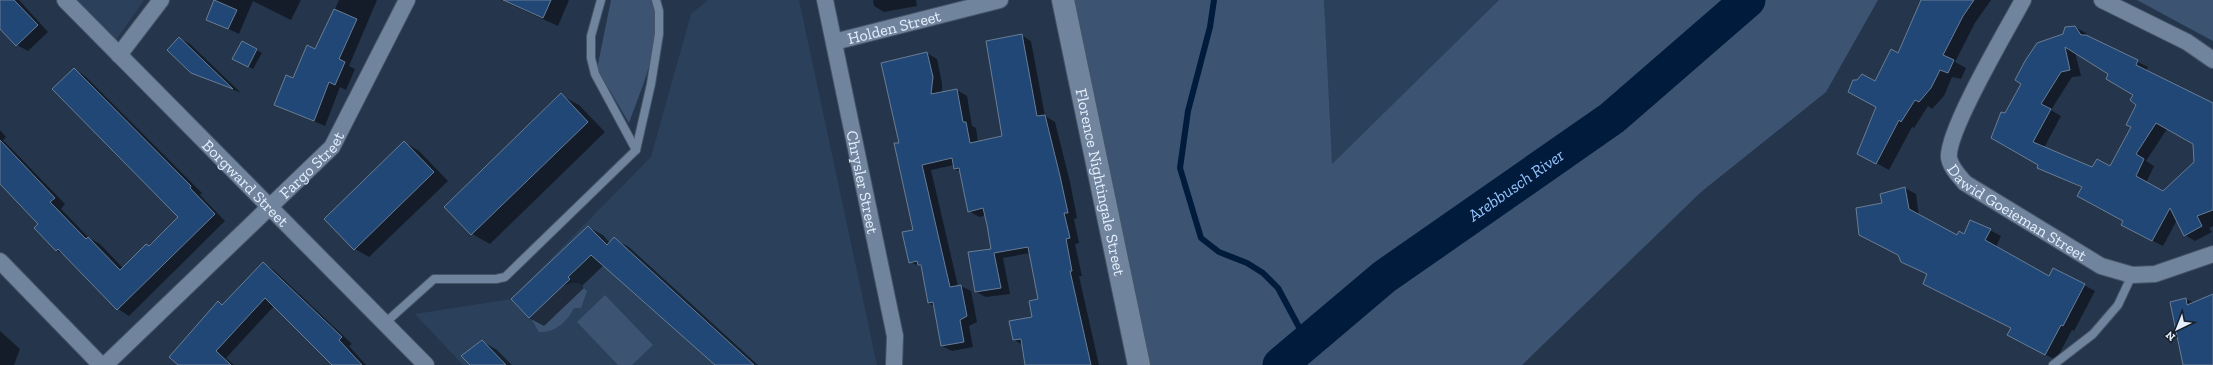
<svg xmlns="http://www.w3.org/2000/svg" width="2213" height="365" font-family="'Zilla Slab',serif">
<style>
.built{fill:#2a405b}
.green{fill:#3c5472}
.shadow{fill:#0007;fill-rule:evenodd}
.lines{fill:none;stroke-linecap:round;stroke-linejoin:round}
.stream{stroke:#001b3b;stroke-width:6}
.river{stroke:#001b3b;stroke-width:35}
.building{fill:#204775;stroke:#697d95;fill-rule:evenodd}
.lane-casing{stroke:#455466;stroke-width:10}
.street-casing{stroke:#455466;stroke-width:18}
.secondary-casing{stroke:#455466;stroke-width:24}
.lane{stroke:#70849d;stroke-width:8}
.street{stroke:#70849d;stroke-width:16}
.secondary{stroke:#70849d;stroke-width:22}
.labels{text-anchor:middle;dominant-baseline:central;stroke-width:4;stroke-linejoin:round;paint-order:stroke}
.street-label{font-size:16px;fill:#e4effd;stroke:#161d27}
.water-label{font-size:17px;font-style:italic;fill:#96c4fe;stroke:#161d27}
</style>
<rect width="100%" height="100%" fill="#25364c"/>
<g class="built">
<polygon points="77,0 144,0 116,40"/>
<polygon points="708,0 799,0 877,365 463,365 415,314 511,299 651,157 691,14"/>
<polygon points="1324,0 1499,0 1331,165"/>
</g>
<g class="green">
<path d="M611,0H657C662,41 643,85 629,123L597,69Z"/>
<polygon points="1063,0 1324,0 1332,164 1499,0 1878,0 1826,92 1701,192 1522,365 1139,365"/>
<polygon points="2137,0 2213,0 2213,41"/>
<path d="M572,283H579L587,291L581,308H574C567,322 555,333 539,332L529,315L559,287Z"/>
<polygon points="605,295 653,345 632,365 618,365 577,322"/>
</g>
<g class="shadow">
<polygon points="0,0 19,0 48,32 28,51 17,45 0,27"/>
<polygon points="216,0 301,0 291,20 253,1 239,34 208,19"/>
<polygon points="339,0 377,0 349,66 355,69 346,90 340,87 325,126 276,105 316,50"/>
<polygon points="501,0 569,0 558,26"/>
<polygon points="873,0 916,0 917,6 884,12 874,6"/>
<polygon points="1922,0 1991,0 1975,23 1955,62 1966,68 1961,79 1952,77 1944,96 1932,109 1928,106 1914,128 1912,127 1889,170 1871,160 1877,107 1875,83 1899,55"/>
<path d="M2075,27L2086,33L2088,37L2148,67L2146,71L2213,105V226L2209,228L2212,232L2195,241L2185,235L2177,220L2163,246L2133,231L2124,221L2082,188L2038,167L2039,165L2006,115L2063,35ZM2075,52L2109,74L2134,94L2137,104L2132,127L2111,167L2093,169L2044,148L2061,116L2051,110L2072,77L2081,76ZM2167,129L2194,144L2195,162L2163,192L2146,183L2154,166L2146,161Z"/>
<polygon points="1021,35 1031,41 1045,116 1055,122 1070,182 1077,218 1074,219 1079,243 1075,244 1082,276 1079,276 1099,365 1026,365 1023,345 1014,340 1010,322 1033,317 1039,300 1030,253 1003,258 1010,294 986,297 976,292 992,250 986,215 979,217 969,211 961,172 954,169 954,165 931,170 958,286 961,286 971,291 977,322 969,326 973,347 952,351 942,346 934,306 928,303 922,267 910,262 914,231 900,143 927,53 937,59 942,83 942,93 957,90 967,96 972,126 976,128 978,142 1003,137"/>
<polygon points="179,38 190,44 241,93 192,72"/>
<polygon points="242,42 262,53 253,69 234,59"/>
<polygon points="74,69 85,76 202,193 200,195 225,221 129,316 118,309 67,257 56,250 40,224 0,183 0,130 6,137 3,140 65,204 61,209 89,238 100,244 123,268 180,217"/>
<polygon points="561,95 579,105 605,132 490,244 472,234"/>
<polygon points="404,142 419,151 448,181 369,257 355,249"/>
<polygon points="1905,188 1916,194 1919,216 1957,237 1990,230 2001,236 1996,247 2050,277 2054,269 2095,291 2074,331 2072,330 2056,360 2019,341 2012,328 1924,284 1928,275 1902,261 1884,203"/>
<polygon points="588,227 603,235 610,243 614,239 629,247 758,365 716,365 604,265 582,286 584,288 544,326 529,318"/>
<polygon points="263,264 274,270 352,344 349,346 366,365 334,365 274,306 226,358 234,365 179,365 218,302 223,305"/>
<polygon points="2213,295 2213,365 2184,365 2171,303 2186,299 2194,303"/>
<polygon points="0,331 20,349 14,365 0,365"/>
<polygon points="482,341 497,350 512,365 471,365"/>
</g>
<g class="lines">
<polyline class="stream" points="1214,0 1210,27 1188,111 1180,168 1201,238 1219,252 1247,263 1263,273 1278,288 1307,342"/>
<path class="river" id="s1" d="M1280,365L1384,277L1612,118L1748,0"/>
</g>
<g class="building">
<polygon points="0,0 14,0 38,25 16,46 0,29"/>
<polygon points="214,0 237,10 228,29 206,20"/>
<polygon points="503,0 551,0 543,18"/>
<polygon points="1921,0 1974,0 1963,16 1943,55 1954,60 1948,73 1940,70 1931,88 1919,102 1915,100 1901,122 1899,120 1876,164 1857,154 1876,107 1848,92 1853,80 1857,80 1862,74 1875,81 1891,49 1898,53"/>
<polygon points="334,9 357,19 339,59 345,62 335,85 329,82 314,121 274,105 286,75 293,78 307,45 315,49"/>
<path d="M2075,26L2081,35H2086L2138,60L2136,65L2213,103V210L2197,216L2202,226L2184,236L2170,208L2152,241L2121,225L2123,221L2077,196L2082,187L2037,168L2038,165L1991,138L2001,112L2005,113L2021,84L2015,80L2025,61L2037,43L2063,34L2065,27ZM2065,47L2108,74L2106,79L2133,95L2130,100L2136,105L2126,125L2131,127L2110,166L2097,159L2092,167L2033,142L2051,109L2041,104L2061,72L2070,70ZM2156,123L2193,144L2194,162L2163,191L2136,176L2144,159L2136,154Z"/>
<polygon points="1022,34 1037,116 1045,115 1060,176 1068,213 1064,213 1070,238 1066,239 1072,271 1070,271 1091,365 1025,365 1021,339 1013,340 1009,321 1032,317 1029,301 1038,299 1028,247 994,253 1001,288 975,292 968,252 991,249 987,225 983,208 968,212 959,168 954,169 952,158 922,165 950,287 961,285 967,316 960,320 964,342 941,346 933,302 928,303 921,265 918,265 917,261 909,263 902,232 913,230 894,143 899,143 881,63 927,52 933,77 931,94 957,89 963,122 966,122 970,143 1002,136 986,41"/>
<polygon points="179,37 233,89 191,73 167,50"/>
<polygon points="242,41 257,49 248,67 232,59"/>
<polygon points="74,68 191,186 190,188 215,214 117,310 58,249 56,251 34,228 38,224 0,184 0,140 55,198 50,202 86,239 88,237 120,270 146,244 149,246 178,217 52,89"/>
<polygon points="561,93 588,122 471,235 444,207"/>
<polygon points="404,141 434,172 354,250 324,219"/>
<polygon points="1905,187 1909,209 1957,235 1959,231 1964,234 1970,220 1991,229 1985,240 2049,276 2053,268 2085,284 2063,326 2061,325 2045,355 2007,335 2011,328 1923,284 1927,274 1901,262 1898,255 1859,235 1856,208 1882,203 1880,194"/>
<polygon points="588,226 607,245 614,237 754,365 715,365 591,255 568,277 570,279 529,318 511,299"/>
<polygon points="263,262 342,337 339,340 362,365 332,365 265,298 216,351 231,365 178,365 169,357 218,301 222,305"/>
<polygon points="2213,294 2213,365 2183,365 2170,302 2186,298 2187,305"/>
<polygon points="482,340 506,365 470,365 461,356"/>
</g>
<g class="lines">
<g class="lane-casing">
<g id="lane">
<polyline points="601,0 591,36 591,58 595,74 636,150"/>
<polyline points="385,323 434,279 496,279 505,277 636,150 651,84 659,34 659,11 656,0"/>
<polyline points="2053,365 2093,334 2118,305 2132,275"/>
</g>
</g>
<g class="street-casing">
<g id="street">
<path id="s2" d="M65,0L426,365"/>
<path id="s3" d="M825,0L895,336L894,365"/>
<path id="s4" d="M2023,0C2008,28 1946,132 1949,158C1951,168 1959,176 1965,183L2101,266L2132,275L2155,274L2213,254"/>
<polyline points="2102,0 2187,42 2213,60"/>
<path id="s5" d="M834,42L1000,0"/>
<polyline points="119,55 161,0"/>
<polyline points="0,261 101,365"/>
<path id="s6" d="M105,365L332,147L407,0"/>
</g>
</g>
<g class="secondary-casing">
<g id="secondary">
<path id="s7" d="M1063,0L1139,365"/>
</g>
</g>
<use href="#lane" class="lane"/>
<use href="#street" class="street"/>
<use href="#secondary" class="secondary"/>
</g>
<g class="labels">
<g class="street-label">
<text stroke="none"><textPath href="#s5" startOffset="62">Holden Street</textPath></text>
<text stroke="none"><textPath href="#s6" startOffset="288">Fargo Street</textPath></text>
<text stroke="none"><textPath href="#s3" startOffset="186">Chrysler Street</textPath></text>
<text stroke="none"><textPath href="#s2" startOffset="257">Borgward Street</textPath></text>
<text stroke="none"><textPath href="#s7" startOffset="186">Florence Nightingale Street</textPath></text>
<text stroke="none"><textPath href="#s4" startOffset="265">Dawid Goeieman Street</textPath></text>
</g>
<g class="water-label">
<text stroke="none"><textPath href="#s1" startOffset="297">Arebbusch River</textPath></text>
</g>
</g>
<g transform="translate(2177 329) rotate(223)" stroke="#161d27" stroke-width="3" paint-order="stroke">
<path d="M0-3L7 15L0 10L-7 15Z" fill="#e4effd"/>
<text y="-6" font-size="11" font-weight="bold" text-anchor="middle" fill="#e4effd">N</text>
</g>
</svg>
